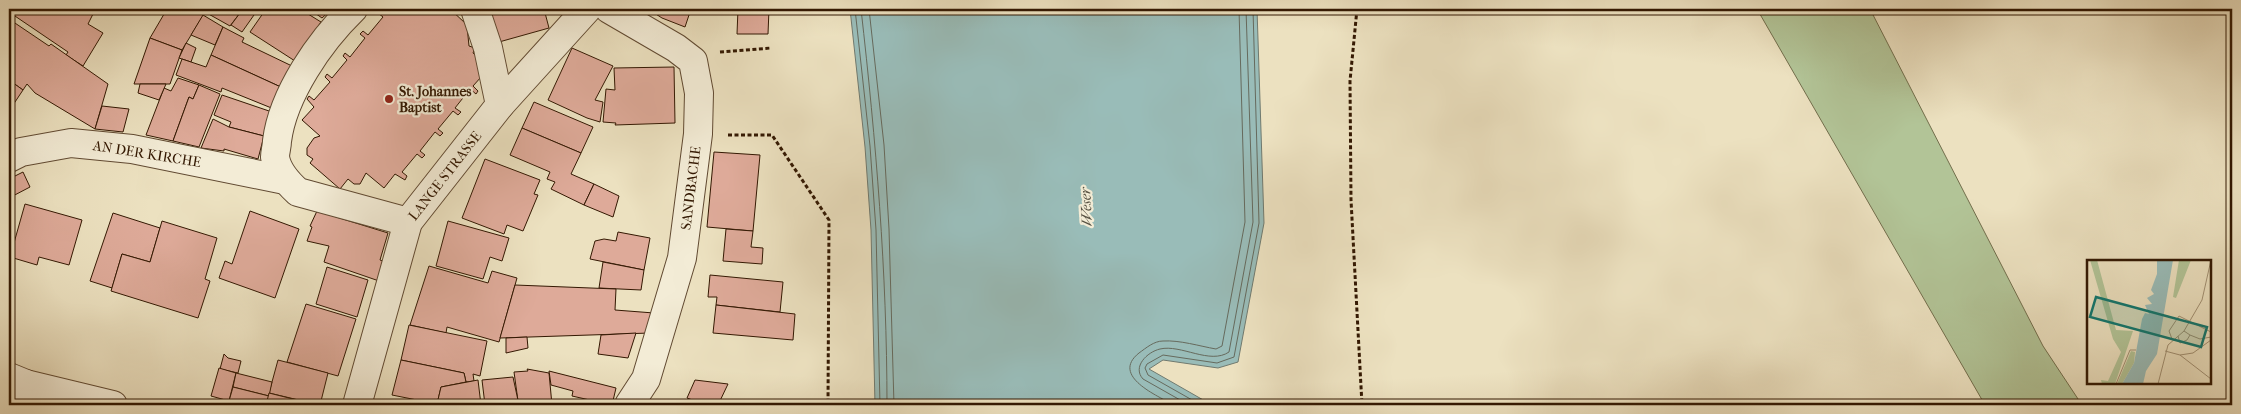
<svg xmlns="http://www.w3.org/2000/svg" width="2241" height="414" font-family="'IM FELL French Canon',serif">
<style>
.green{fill:#b2c497;stroke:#726e4c}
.water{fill:#99bcb8;stroke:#707a6f}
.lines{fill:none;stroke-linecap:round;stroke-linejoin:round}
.shore{stroke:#666a5d;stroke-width:1}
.building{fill:#deaa99;stroke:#331802}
.minor-casing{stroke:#614a32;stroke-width:30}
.path{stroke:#331802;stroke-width:3;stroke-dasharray:4 2.5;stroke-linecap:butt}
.minor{stroke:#f3ecd6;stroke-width:28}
.poi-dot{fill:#8f2418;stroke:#f3ecd6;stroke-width:2}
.labels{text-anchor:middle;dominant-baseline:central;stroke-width:4.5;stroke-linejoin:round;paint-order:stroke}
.poi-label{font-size:14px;font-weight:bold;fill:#331802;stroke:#f3ecd6;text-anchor:start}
.street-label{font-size:14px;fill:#331802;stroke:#f3ecd6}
.water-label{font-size:15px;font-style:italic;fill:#575142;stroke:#f3ecd6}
.inset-road{fill:none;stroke:#a29174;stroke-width:1}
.view{fill:#0f766e;fill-opacity:0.15;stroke:#0f766e;stroke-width:2.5}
.inset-edge{fill:none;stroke:#331802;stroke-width:2.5}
</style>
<rect width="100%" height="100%" fill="#ece1c0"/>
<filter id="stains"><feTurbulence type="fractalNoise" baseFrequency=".004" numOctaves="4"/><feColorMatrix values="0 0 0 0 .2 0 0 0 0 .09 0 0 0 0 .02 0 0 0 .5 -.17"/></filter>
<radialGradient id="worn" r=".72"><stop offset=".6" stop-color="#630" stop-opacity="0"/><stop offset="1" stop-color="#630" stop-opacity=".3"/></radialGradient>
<polygon class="green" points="1757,9 1870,9 2043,346 2082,405 1985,405"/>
<polygon class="water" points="850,9 1257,9 1264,223 1238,362 1218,368 1163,360 1149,369 1212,405 875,405 871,230 865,147"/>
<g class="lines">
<g class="shore">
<polyline points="855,9 870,146 876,230 880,405"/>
<path d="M861,9C876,141 887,272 887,405"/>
<polyline points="869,9 884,145 889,229 894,405"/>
<path d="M1174,405C1158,396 1110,376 1139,353C1146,348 1154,341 1163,341C1180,340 1199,346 1216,349L1222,346L1245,222L1239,9"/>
<path d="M1189,405L1143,379C1132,367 1147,352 1160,349C1181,344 1210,365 1229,352L1253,222L1246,9"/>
<polyline points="1201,405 1148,375 1145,368 1147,364 1163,355 1217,363 1234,357 1259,223 1253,9"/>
</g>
</g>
<g class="building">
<polygon points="10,9 85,9 93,14 88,24 103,33 83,66 66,55 68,52 9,12"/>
<polygon points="167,9 207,9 182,50 150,38"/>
<polygon points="207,9 243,9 230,26 205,12"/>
<polygon points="243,9 254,15 242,32 231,25"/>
<polygon points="266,9 300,9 321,22 295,61 250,32"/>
<polygon points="309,9 332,9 322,18"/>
<polygon points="380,9 425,9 426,12 450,9 465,23 471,20 467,26 469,46 475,48 473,53 490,67 473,86 478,91 476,94 470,89 455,108 461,112 458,115 453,111 438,129 443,133 440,136 435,132 420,151 425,155 422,158 417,154 402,172 407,176 405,180 395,174 384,188 366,173 360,184 354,184 348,179 340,189 310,163 313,159 307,155 307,148 314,138 320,136 302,120 314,107 307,99 309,96 314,100 330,82 325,77 327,74 332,78 347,60 343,56 345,53 350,57 365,38 360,34 363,31 368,35 383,17 378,13"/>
<polygon points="490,9 544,9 549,28 499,42"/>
<polygon points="648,9 691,9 685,27 662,18"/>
<polygon points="738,9 769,9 768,34 737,34"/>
<polygon points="203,15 223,27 215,45 191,35"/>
<polygon points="9,19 49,46 51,44 108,84 95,129 35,93 27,84 23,90 9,80"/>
<polygon points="223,27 244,38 242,42 292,66 283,88 211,55"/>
<polygon points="150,38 182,50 170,84 134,84"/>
<polygon points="186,43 196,48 191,62 179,58"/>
<polygon points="572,48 613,66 595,100 603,102 600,122 587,118 548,100"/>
<polygon points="211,55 283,88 274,109 222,88 221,92 176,75 182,59 206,67"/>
<polygon points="674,67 675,123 615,125 616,123 603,122 606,89 615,90 614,68"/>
<polygon points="178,78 199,85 193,99 189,97 173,141 146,135 164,88 171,91"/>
<polygon points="9,80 23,90 9,111"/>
<polygon points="140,84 166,84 159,100 138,93"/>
<polygon points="199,85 220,94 199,147 173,141 189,97 193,99"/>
<polygon points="222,95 272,112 264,136 229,127 231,122 214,115"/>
<polygon points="534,102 593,127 581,153 522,128"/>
<polygon points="102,106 129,109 123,132 95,129"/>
<polygon points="213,119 229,127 264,136 258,159 224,149 224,151 201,148"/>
<polygon points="522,128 581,153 571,174 594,184 584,205 551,189 555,182 547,179 550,172 510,155"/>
<polygon points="714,152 760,155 753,231 707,227"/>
<polygon points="485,159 540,180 534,194 538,195 523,231 507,225 504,234 462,218"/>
<polygon points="23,172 30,187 9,198 9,179"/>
<polygon points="594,184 619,196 613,217 584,205"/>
<polygon points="25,204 82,220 69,265 39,257 37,265 10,257"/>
<polygon points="250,211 299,229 275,298 219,278 225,261 232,264"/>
<polygon points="317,211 388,233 380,260 388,263 382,282 324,262 329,246 307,241 312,227 310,226"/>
<polygon points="113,213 160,228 150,262 122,254 112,288 90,281"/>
<polygon points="162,221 217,238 205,279 210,281 198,318 111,291 122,254 150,262"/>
<polygon points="448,221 509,238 502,261 490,257 483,279 436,266"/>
<polygon points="726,229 753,231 751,247 763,248 762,264 723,261"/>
<polygon points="618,232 650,238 644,270 590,259 595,241 604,239 616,241"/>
<polygon points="603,262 644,270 641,290 599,288"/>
<polygon points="429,266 488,283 492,271 517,278 499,342 447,327 446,333 410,325"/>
<polygon points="327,267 368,280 357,317 316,304"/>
<polygon points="710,275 783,282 780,312 716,305 717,297 708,297"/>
<polygon points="515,285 616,289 615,310 654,313 650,333 500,338"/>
<polygon points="306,304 356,319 338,376 287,362"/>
<polygon points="716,305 795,314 793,340 713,333"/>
<polygon points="409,325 487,341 480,376 473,374 474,381 466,382 464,373 401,360"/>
<polygon points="636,333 628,358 598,354 601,335"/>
<polygon points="527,337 528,348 506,353 506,338"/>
<polygon points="224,354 228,358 241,361 238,373 220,369"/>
<polygon points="278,360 328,373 320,405 269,393"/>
<polygon points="401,360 464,373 466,382 441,387 437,404 392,395"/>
<polygon points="219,368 236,373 229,401 211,396"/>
<polygon points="527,369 549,373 552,405 542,404 542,400 518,401 514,372 528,371"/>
<polygon points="549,371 616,388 612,405 572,396 573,391 551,385"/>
<polygon points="236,373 272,382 269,396 233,387"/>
<polygon points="513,377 519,405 485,405 482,380"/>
<polygon points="478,380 481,405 437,404 441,387"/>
<polygon points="695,380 728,384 718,405 706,405 687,398"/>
<polygon points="233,387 269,396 266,405 245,405 229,401"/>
<polygon points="269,393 317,405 266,405"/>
</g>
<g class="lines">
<g class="minor-casing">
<g id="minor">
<path d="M353,9C320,41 283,94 277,141C277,146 275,152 275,157C277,171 288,183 298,192L408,222"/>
<polyline points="475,9 488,48 500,105"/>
<polyline points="609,9 676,48 693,61 699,93 698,134 682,258 646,379 629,405"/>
<polyline points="9,158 21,152 71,143 132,149 285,180"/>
<polyline points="9,377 26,384 113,405"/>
<polyline points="17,405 26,384"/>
<polyline points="357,405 408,222 500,105 587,9"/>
</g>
</g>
<g class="path">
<polyline points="1357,9 1350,81 1351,200 1362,405"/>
<polyline points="720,52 771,48"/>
<polyline points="728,135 772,135 829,220 828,405"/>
</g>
<use href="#minor" class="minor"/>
</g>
<circle class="poi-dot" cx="389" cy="99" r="5"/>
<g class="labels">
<g class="poi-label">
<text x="399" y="91">St. Johannes<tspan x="399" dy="16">Baptist</tspan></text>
</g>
<g class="street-label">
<text transform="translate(147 154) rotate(9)">AN DER KIRCHE</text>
<text transform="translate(445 176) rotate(-52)">LANGE STRASSE</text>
<text transform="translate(691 188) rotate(-83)">SANDBACHE</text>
</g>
<g class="water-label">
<text transform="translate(1086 207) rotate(-93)">Weser</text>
</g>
</g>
<g transform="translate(2087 260)">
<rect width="124" height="124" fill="#ece1c0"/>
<path d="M3,0H10L29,70L46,71L28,124H15L14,120L21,121L34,92L26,79ZM92,0H104L89,38L86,37ZM44,91L48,92L47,103L35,124H30Z" fill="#b2c497"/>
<path d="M70,0H86L70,94L59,111L56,124H35L47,103L55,59L58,53L62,54L58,45L65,44L60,38L67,34L64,30L70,14Z" fill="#99bcb8"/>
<path class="inset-road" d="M103,75L113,79L124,77M91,76L93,83L100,80L103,75L97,71M85,79L82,71L92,56L124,72M78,91L93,95L106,93L124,80M93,95L124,119M29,124L43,90H49M71,124L81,85L97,71L115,40L124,0"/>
<path class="view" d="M9,37L120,67L114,87L3,57Z"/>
<rect width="124" height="124" class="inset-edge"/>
</g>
<rect width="2241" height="414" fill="none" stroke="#ece1c0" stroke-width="30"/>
<rect x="10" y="10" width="2221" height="394" fill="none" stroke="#331802" stroke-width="2.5"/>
<rect x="15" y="15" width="2211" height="384" fill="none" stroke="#331802"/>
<rect width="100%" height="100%" filter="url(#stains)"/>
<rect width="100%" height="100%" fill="url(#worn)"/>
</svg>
